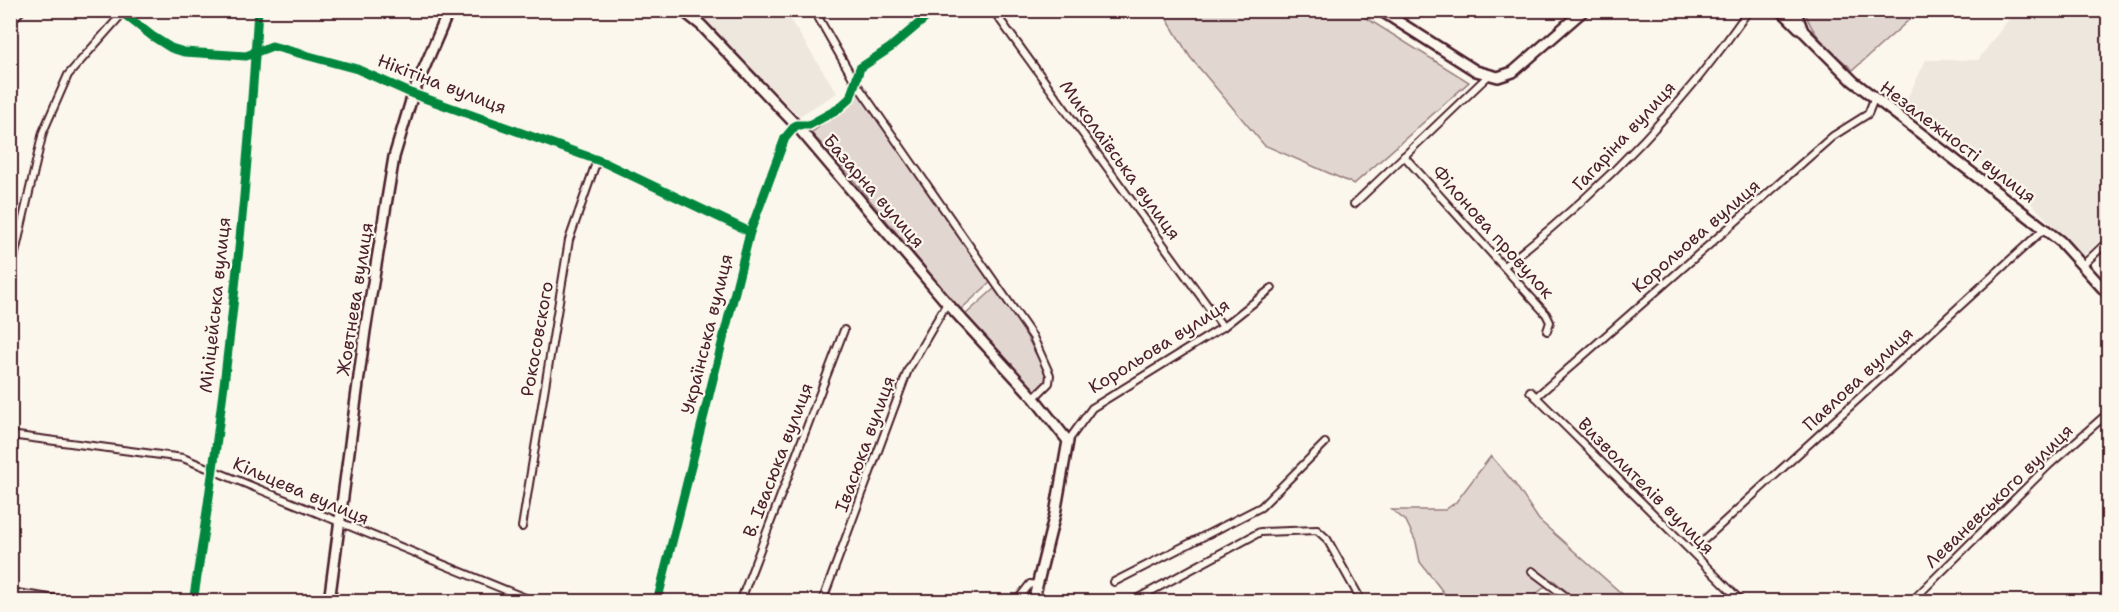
<svg xmlns="http://www.w3.org/2000/svg" width="2119" height="612" font-family="'Shantell Sans',sans-serif">
<style>
.built{fill:#eee7de}
.green{fill:#e2d7d0;stroke:#967b7e;stroke-width:1.5}
.lines{fill:none;stroke-linecap:round;stroke-linejoin:round}
.street-casing{stroke:#4a1f2b;stroke-width:10}
.secondary-casing{stroke:#4a1f2b;stroke-width:14}
.street{stroke:#fbf7ec;stroke-width:6}
.secondary{stroke:#fbf7ec;stroke-width:9}
.cycleway-casing{stroke:#fbf7ec;stroke-width:13}
.cycleway{stroke:#00873e;stroke-width:9}
.labels{text-anchor:middle;dominant-baseline:central;stroke-width:4.5;stroke-linejoin:round;paint-order:stroke}
.street-label{font-size:18px;fill:#4a1f2b;stroke:#fbf7ec}
</style>
<rect width="100%" height="100%" fill="#fbf7ec"/>
<filter id="ink" filterUnits="userSpaceOnUse"><feTurbulence type="fractalNoise" baseFrequency=".0167" numOctaves="2"/><feDisplacementMap in="SourceGraphic" scale="12" xChannelSelector="R" yChannelSelector="G"/><feConvolveMatrix kernelMatrix="1 2 1 2 8 2 1 2 1" color-interpolation-filters="sRGB"/></filter>
<g filter="url(#ink)">
<g class="built">
<polygon points="693,11 795,11 791,21 837,93 799,116"/>
<polygon points="2015,11 2108,11 2108,233 2083,256 2010,182 1903,107 1926,60 1978,60"/>
</g>
<g class="green">
<polygon points="1162,11 1355,11 1469,82 1354,184 1264,145 1190,57"/>
<path d="M1805,11V10L1919,11L1853,70C1834,53 1811,36 1805,11Z"/>
<polygon points="857,90 992,281 960,310 836,159 811,133 844,108"/>
<polygon points="996,287 1012,309 1047,375 1045,384 1034,392 965,315"/>
<polygon points="1491,456 1515,484 1539,520 1630,601 1578,601 1553,580 1528,601 1450,601 1420,562 1416,542 1406,521 1392,510 1445,510 1456,502"/>
</g>
<g class="lines">
<g class="street-casing">
<g id="street">
<polyline points="119,10 152,36 171,48 184,52 246,56 272,46 357,69 413,94 603,162 750,232"/>
<polyline points="814,10 854,80 1033,337 1050,375 1049,383 1034,398"/>
<polyline points="993,10 1223,327"/>
<polyline points="10,22 22,10"/>
<polyline points="1404,156 1546,314 1550,322 1547,331"/>
<polyline points="1354,204 1488,76"/>
<polyline points="2083,265 2108,241"/>
<path d="M1504,266C1598,194 1682,107 1749,10"/>
<polyline points="10,275 43,132 68,75 122,14"/>
<polyline points="1530,391 1742,602"/>
<polyline points="1536,397 1833,136 1868,114 1874,99"/>
<polyline points="10,435 183,458 535,602"/>
<polyline points="1068,441 1092,408 1223,327 1272,288"/>
<polyline points="522,527 569,240 597,160"/>
<polyline points="1692,551 2044,229"/>
<polyline points="1532,571 1573,602"/>
<polyline points="1114,582 1261,507 1325,443"/>
<polyline points="10,592 57,599 56,602"/>
<path d="M193,602C225,406 246,208 258,10"/>
<polyline points="657,602 750,232 785,138 796,125 809,125 838,109 850,98 860,68 890,48 935,10"/>
<polyline points="740,602 844,330"/>
<polyline points="822,602 908,370 947,303"/>
<polyline points="1016,602 1030,584 1037,585"/>
<polyline points="1131,602 1260,532 1317,530 1327,539 1362,602"/>
<polyline points="1911,602 2049,465 2108,413"/>
</g>
</g>
<g class="secondary-casing">
<g id="secondary">
<polyline points="682,10 701,25 796,125 947,303 1034,398 1068,441 1055,514 1033,602"/>
<polyline points="1380,10 1476,71 1498,77 1513,72 1584,10"/>
<polyline points="1781,10 1799,28"/>
<polyline points="1795,10 1803,31 1853,81 2060,241 2108,294"/>
<polyline points="329,602 365,331 394,157 413,94 449,10"/>
</g>
</g>
<use href="#street" class="street"/>
<use href="#secondary" class="secondary"/>
<g class="cycleway-casing">
<g id="cycleway">
<polyline points="119,10 152,36 171,48 184,52 246,56 272,46 357,69 413,94 603,162 750,232"/>
<path d="M193,602C225,406 246,208 258,10"/>
<polyline points="657,602 750,232 785,138 796,125 809,125 838,109 850,98 860,68 890,48 935,10"/>
</g>
</g>
<use href="#cycleway" class="cycleway"/>
</g>
</g>
<g class="labels">
<g class="street-label">
<text transform="translate(442 84) rotate(21)">Нікітіна вулиця</text>
<text transform="translate(1624 136) rotate(-47)">Гагаріна вулиця</text>
<text transform="translate(1958 142) rotate(37)">Незалежності вулиця</text>
<text transform="translate(1120 160) rotate(54)">Миколаївська вулиця</text>
<text transform="translate(874 191) rotate(49)">Базарна вулиця</text>
<text transform="translate(1493 232) rotate(48)">Філонова провулок</text>
<text transform="translate(1696 236) rotate(-41)">Корольова вулиця</text>
<text transform="translate(355 299) rotate(-81)">Жовтнева вулиця</text>
<text transform="translate(215 305) rotate(-84)">Міліцейська вулиця</text>
<text transform="translate(707 334) rotate(-76)">Українська вулиця</text>
<text transform="translate(537 339) rotate(-80)">Рокосовского</text>
<text transform="translate(1159 346) rotate(-32)">Корольова вулиця</text>
<text transform="translate(1858 379) rotate(-43)">Павлова вулиця</text>
<text transform="translate(865 444) rotate(-70)">Івасюка вулиця</text>
<text transform="translate(778 460) rotate(-69)">В. Івасюка вулиця</text>
<text transform="translate(1646 486) rotate(45)">Визволителів вулиця</text>
<text transform="translate(301 491) rotate(23)">Кільцева вулиця</text>
<text transform="translate(1999 496) rotate(-44)">Леваневського вулиця</text>
</g>
</g>
<rect width="2119" height="612" fill="none" stroke="#fbf7ec" stroke-width="36"/>
<rect x="18" y="18" width="2083" height="576" fill="none" stroke="#4a1f2b" stroke-width="2" filter="url(#ink)"/>
</svg>
